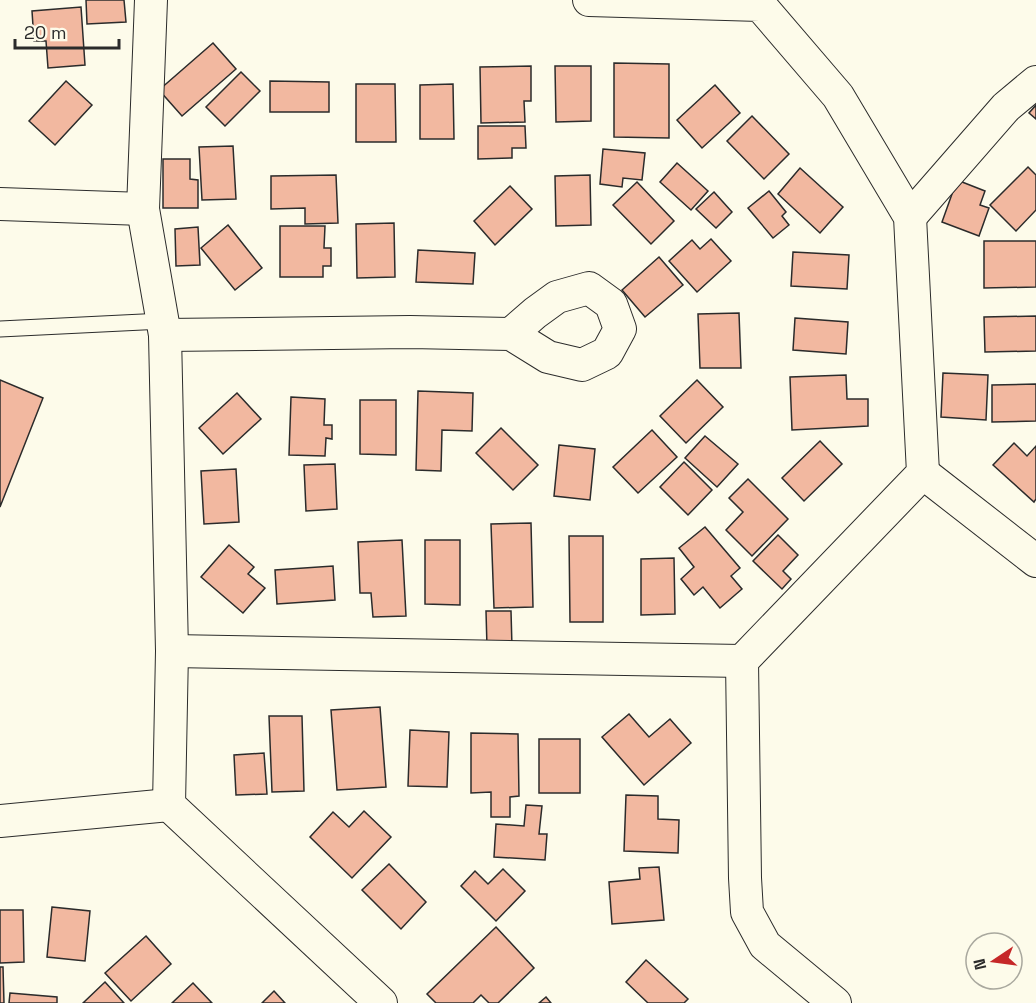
<svg xmlns="http://www.w3.org/2000/svg" width="1036" height="1003" font-family="'Space Grotesk',sans-serif">
	<rect width="100%" height="100%" fill="#fdfbea"/>
	<g fill="#f2b8a0" stroke="#2b2b2b" stroke-width="1.5">
		<path d="M86 0H124L126 22 87 24Z"/>
		<path d="M81 7 85 65 48 68 46 41H34L32 11Z"/>
		<path d="M213 43 236 69 182 116 159 90Z"/>
		<path d="M614 63 669 64V138L614 137Z"/>
		<path d="M531 66V101H524L525 122 481 123 480 67Z"/>
		<path d="M555 66H591V121L556 122Z"/>
		<path d="M241 72 260 91 225 126 206 107Z"/>
		<path d="M66 81 92 105 55 145 29 121Z"/>
		<path d="M270 81 329 82V112H270Z"/>
		<path d="M356 84H395L396 142H356Z"/>
		<path d="M453 84 454 139H420V85Z"/>
		<path d="M715 85 740 113 702 148 677 120Z"/>
		<path d="M1036 105V119L1029 113Z"/>
		<path d="M752 116 789 154 764 179 727 141Z"/>
		<path d="M478 126H525L526 148H512V158L478 159Z"/>
		<path d="M233 146 236 199 202 200 199 147Z"/>
		<path d="M603 149 645 153 642 180 623 178 622 187 600 184Z"/>
		<path d="M163 159H190V179L198 180V208H163Z"/>
		<path d="M677 163 708 191 691 210 660 182Z"/>
		<path d="M1028 167 1036 175V210L1016 231 990 205Z"/>
		<path d="M800 168 843 207 820 233 778 194Z"/>
		<path d="M336 175 338 223 305 224V208L271 209V176Z"/>
		<path d="M590 175 591 225 556 226 555 176Z"/>
		<path d="M957 180 985 191 980 205 989 208 979 236 942 222Z"/>
		<path d="M637 182 674 221 651 244 613 205Z"/>
		<path d="M510 186 532 209 495 245 474 221Z"/>
		<path d="M769 191 786 212 782 216 789 225 773 238 748 208Z"/>
		<path d="M714 192 732 212 716 228 696 209Z"/>
		<path d="M394 223 395 277 357 278 356 224Z"/>
		<path d="M228 225 262 268 235 290 201 248Z"/>
		<path d="M280 226H325L324 248H331V266H323V277H280Z"/>
		<path d="M198 227 200 265 176 266 175 229Z"/>
		<path d="M711 239 731 261 697 292 669 261 692 240 700 249Z"/>
		<path d="M984 241H1036V287L984 288Z"/>
		<path d="M418 250 475 253 473 284 416 282Z"/>
		<path d="M793 252 849 255 847 289 791 286Z"/>
		<path d="M659 257 683 285 645 317 622 290Z"/>
		<path d="M739 313 741 368H700L698 314Z"/>
		<path d="M1036 316V351L985 352 984 317Z"/>
		<path d="M795 318 848 322 846 354 793 350Z"/>
		<path d="M943 373 988 375 986 420 941 417Z"/>
		<path d="M846 375 847 399H868V426L792 430 790 377Z"/>
		<path d="M0 380 43 398 0 507Z"/>
		<path d="M697 380 723 407 686 443 660 416Z"/>
		<path d="M1036 384V421L992 422V385Z"/>
		<path d="M418 391 473 393 472 431 442 430 441 471 416 470Z"/>
		<path d="M237 393 261 419 223 454 199 428Z"/>
		<path d="M291 397 325 399 324 425H332V439L326 438 325 456 289 455Z"/>
		<path d="M360 400H396V455L360 454Z"/>
		<path d="M501 428 538 465 513 490 476 453Z"/>
		<path d="M652 430 677 457 638 493 613 467Z"/>
		<path d="M705 436 738 464 717 487 685 458Z"/>
		<path d="M820 441 842 464 804 501 782 478Z"/>
		<path d="M1014 443 1027 456 1036 446V499L1034 502 993 465Z"/>
		<path d="M559 445 595 449 590 500 554 496Z"/>
		<path d="M684 462 712 490 688 515 660 487Z"/>
		<path d="M335 464 337 509 306 511 304 465Z"/>
		<path d="M236 469 239 522 204 524 201 471Z"/>
		<path d="M748 479 788 519 752 556 726 530 743 512 729 498Z"/>
		<path d="M531 523 533 607 494 608 491 524Z"/>
		<path d="M705 527 740 568 731 576 742 589 720 608 703 587 694 595 681 579 694 567 679 548Z"/>
		<path d="M778 535 798 555 783 571 791 579 782 589 753 561Z"/>
		<path d="M569 536H603V622H570Z"/>
		<path d="M402 540 406 616 373 617 371 593H360L358 542Z"/>
		<path d="M425 540H460V605L425 604Z"/>
		<path d="M229 545 254 567 248 574 265 588 243 613 201 577Z"/>
		<path d="M674 558 675 614 641 615V559Z"/>
		<path d="M333 566 335 600 277 604 275 570Z"/>
		<path d="M486 611H511L512 647H487Z"/>
		<path d="M380 707 386 787 337 790 331 710Z"/>
		<path d="M629 714 649 737 670 719 691 743 644 785 602 737Z"/>
		<path d="M269 716H302L304 791 272 792Z"/>
		<path d="M410 730 449 732 447 787 408 786Z"/>
		<path d="M471 733 518 734 519 796 510 797V817H491V792L471 793Z"/>
		<rect x="539" y="739" width="41" height="54"/>
		<path d="M264 753 267 794 236 795 234 755Z"/>
		<path d="M626 795 658 796V819L679 820 678 853 624 851Z"/>
		<path d="M526 805 542 806 539 834H547L545 860 494 857 496 824 524 826Z"/>
		<path d="M364 811 391 837 352 878 310 837 333 812 349 827Z"/>
		<path d="M389 864 426 902 401 929 362 890Z"/>
		<path d="M659 867 664 920 612 924 609 882 640 879 639 868Z"/>
		<path d="M503 869 525 891 496 921 461 886 475 871 488 884Z"/>
		<path d="M52 907 90 911 85 961 47 957Z"/>
		<path d="M0 910H23L24 962 0 963Z"/>
		<path d="M496 927 534 968 498 1003H489L481 995 473 1003H436L427 994Z"/>
		<path d="M146 936 171 964 131 1001 105 973Z"/>
		<path d="M646 960 688 999 684 1003H648L626 982Z"/>
		<path d="M0 967H3L4 1003H0Z"/>
		<path d="M105 982 124 1003H83Z"/>
		<path d="M193 983 212 1003H172Z"/>
		<path d="M274 991 285 1003H262Z"/>
		<path d="M10 993 57 997V1003H9Z"/>
		<path d="M546 997 551 1003H539Z"/>
	</g>
	<g fill="none" stroke-linecap="round" stroke-linejoin="round">
		<g stroke="#2b2b2b" stroke-width="17">
			<path id="lane" d="M0 329 163 321"/>
		</g>
		<g stroke="#2b2b2b" stroke-width="34">
			<g id="street">
				<path d="M151 0 143 209 165 335 172 651 169 805 381 1003"/>
				<path d="M589 0 760 5 838 96 910 217 923 473 742 661 745 878 747 912 765 945 835 1003"/>
				<path d="M0 204 143 209"/>
				<path d="M910 217 1006 107 1036 82"/>
				<path d="M165 335 410 332 511 334 548 357 582 365 607 353 620 329 611 304 589 288 557 297 535 313 511 334"/>
				<path d="M923 473 1036 561"/>
				<path d="M172 651 742 661"/>
				<path d="M0 821 169 805"/>
			</g>
		</g>
		<use href="#lane" stroke="#fdfbea" stroke-width="15"/>
		<use href="#street" stroke="#fdfbea" stroke-width="32"/>
	</g>
	<g transform="translate(994 961) rotate(257)"><circle r="28" fill="#fdfbea" stroke="#a9a89e" stroke-width="1.5"/>
	<path d="M0-4.5L10 22L0 15L-10 22Z" fill="#c62828"/>
	<text y="-9" font-size="16" font-weight="bold" text-anchor="middle" fill="#2b2b2b">N</text>
	</g>
	<path d="M15 39v9h104v-9" fill="none" stroke="#2b2b2b" stroke-width="3"/>
	<text x="24" y="39" font-size="18" fill="#2b2b2b" stroke="#fdfbea" stroke-width="4.5" paint-order="stroke">20 m</text>
</svg>
